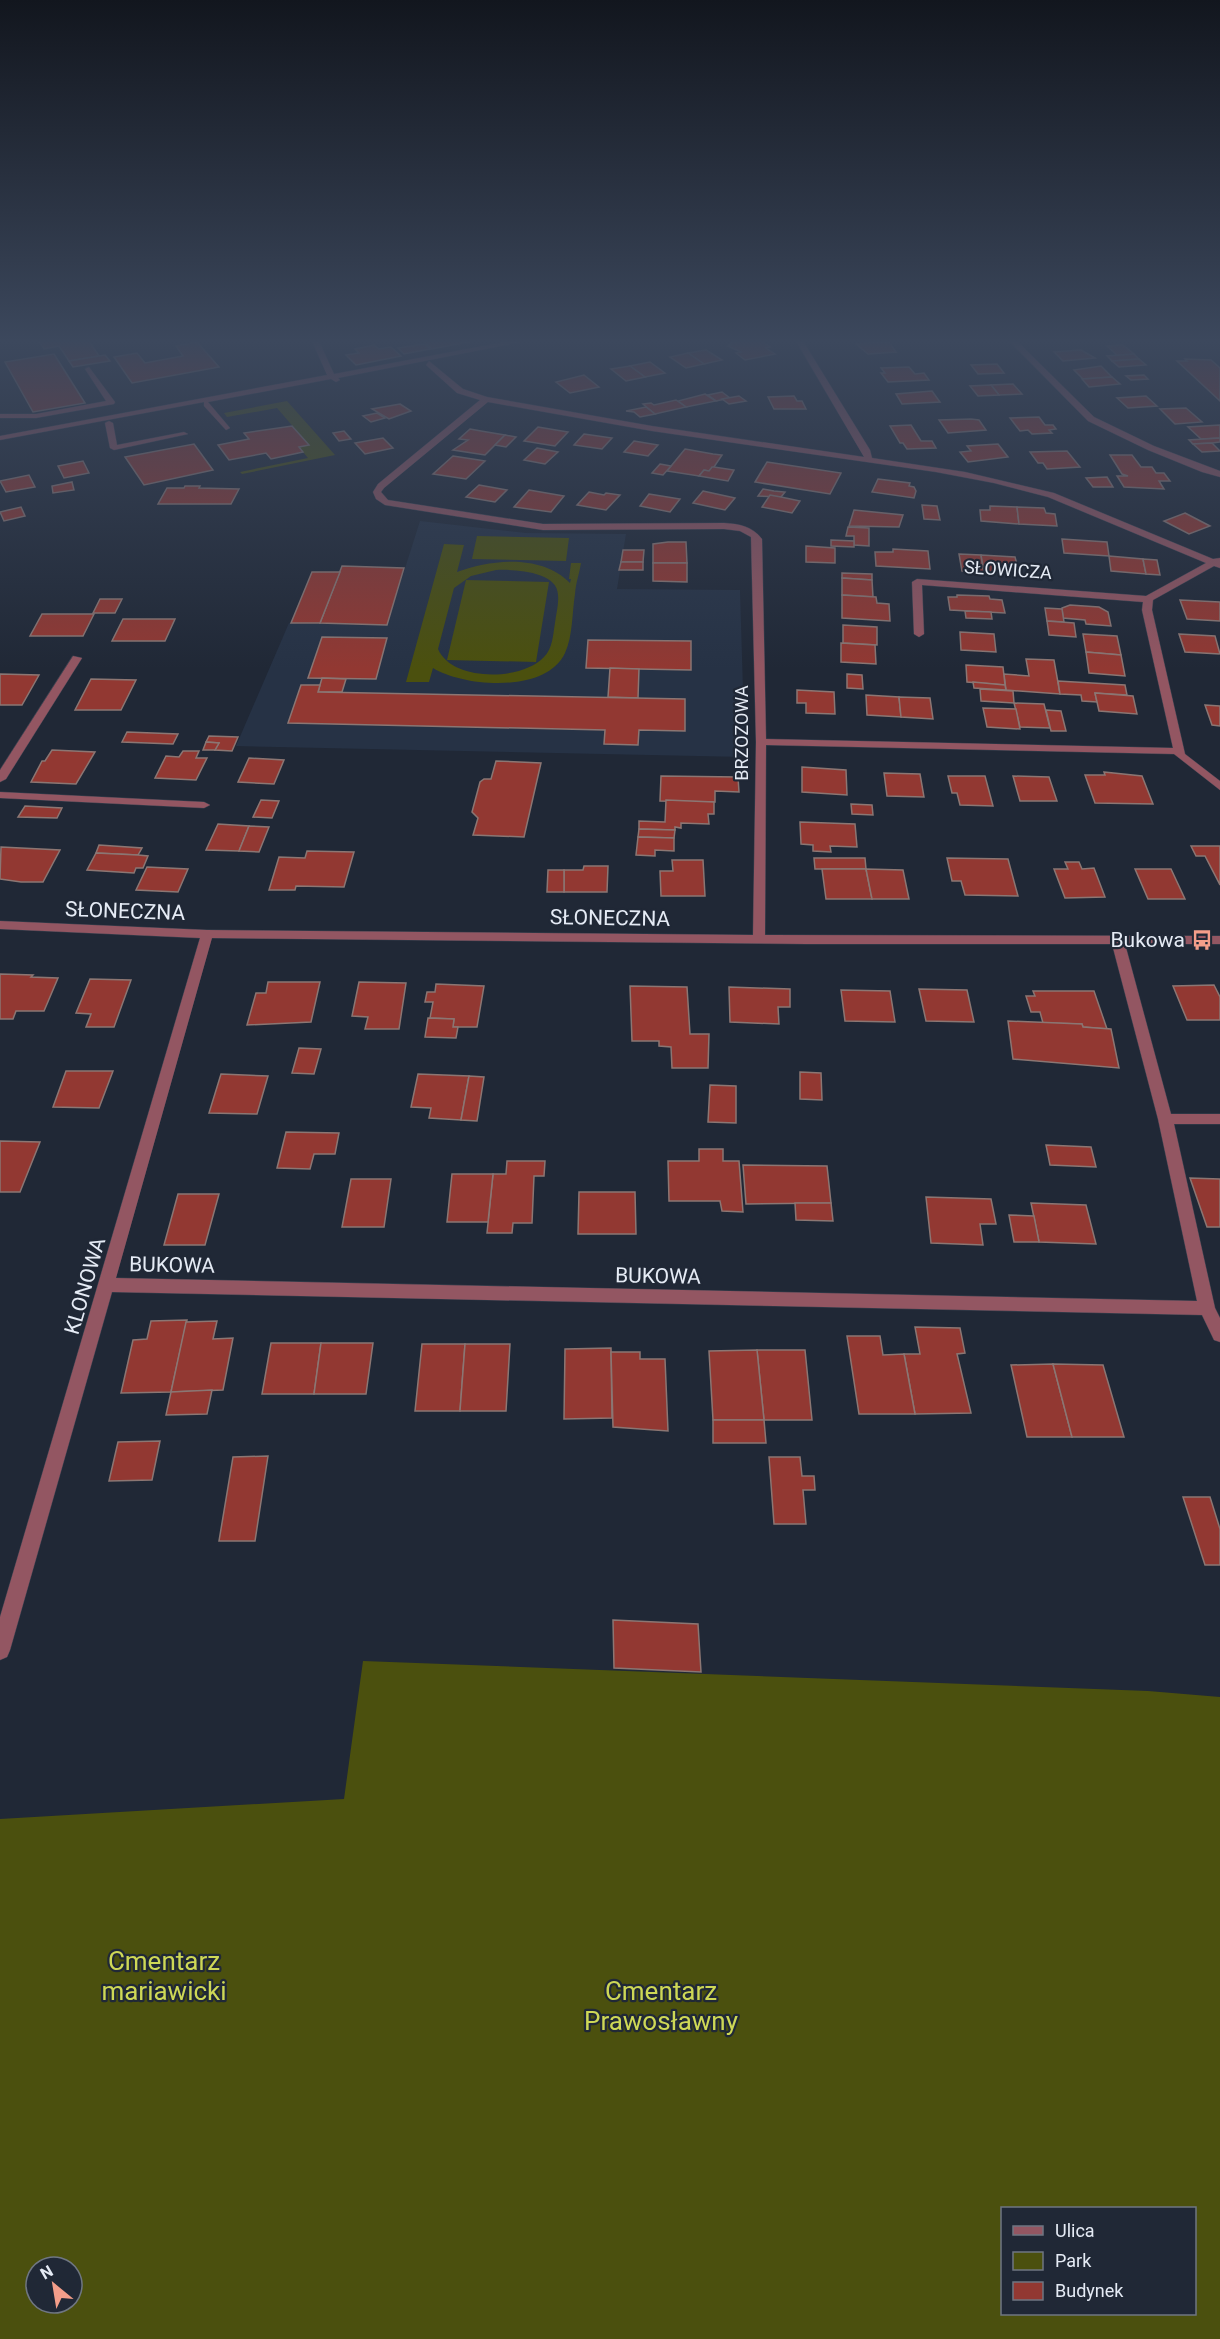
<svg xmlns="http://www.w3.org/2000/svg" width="1220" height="2339" font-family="Roboto,sans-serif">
	<rect width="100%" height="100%" fill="#202836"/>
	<path fill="#263245" d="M420 521 526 533 626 534 617 589 740 590 745 757 236 746 289 623 387 625Z"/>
	<g fill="#4b500e" fill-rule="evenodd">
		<path d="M287 401 335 455 242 474 240 472 308 458 299 447 309 445 277 408 227 417 224 413Z"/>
		<path d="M477 536 569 538 566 561 472 559Z"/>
		<path d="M444 544 464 545 457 572C492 559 542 554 570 583L571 579H569L571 563H581C579 575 576 582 575 594 572 612 573 636 565 653 546 694 464 687 433 668L429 682H406ZM496 570C513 569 558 571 558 595 559 604 556 614 555 623 553 634 553 648 544 657 522 681 452 682 438 649L454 588 471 576Z"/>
		<path d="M466 580 549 582 536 662 447 660Z"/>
		<path d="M363 1661 1148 1691 1220 1697V2339H0V1819L344 1799ZM1002 2208H1194V2314H1002ZM36 2267H72V2303H36Z"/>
	</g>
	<g fill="#923832" stroke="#8b7673" stroke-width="1.5">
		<path d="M39 341H89L99 356 69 361 59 346 44 349Z"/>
		<path d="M423 341H473L432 349Z"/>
		<path d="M762 341 770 347 766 348 775 354 745 360 736 353 741 352 728 346 731 345 729 344 738 341Z"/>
		<path d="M197 342 219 367 132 383 114 357 137 353 145 363 183 356 176 346Z"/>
		<path d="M889 342 896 352 868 354 856 344Z"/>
		<path d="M424 344 430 349 404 354 398 348Z"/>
		<path d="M374 345 379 349 391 347 401 356 356 365 346 355 359 353 355 349Z"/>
		<path d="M1123 345 1134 354 1118 356 1107 346Z"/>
		<path d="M706 350 722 360 704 364 688 353Z"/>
		<path d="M1081 350 1095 358 1063 361 1054 352Z"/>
		<path d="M688 353 704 364 686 368 670 357Z"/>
		<path d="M54 354 85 403 33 412 5 362Z"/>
		<path d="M1134 354 1139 359 1112 361 1107 356Z"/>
		<path d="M105 355 110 361 73 367 69 361Z"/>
		<path d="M1139 359 1146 365 1119 367 1112 361Z"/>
		<path d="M1185 359 1211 360 1220 368V401L1177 361H1187Z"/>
		<path d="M650 362 665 373 645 377 630 366Z"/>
		<path d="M997 364 1004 373 978 374 971 365Z"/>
		<path d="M630 366 645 377 626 381 611 369Z"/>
		<path d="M1101 366 1112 377 1083 379 1074 370Z"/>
		<path d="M909 367 915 374 924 373 929 380 888 382 881 373H885L881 368Z"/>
		<path d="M584 375 599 387 570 393 556 382Z"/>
		<path d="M1144 375 1148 379 1131 380 1126 376Z"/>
		<path d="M1112 377 1120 384 1089 387 1082 379Z"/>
		<path d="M1013 384 1022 394 999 395 991 385Z"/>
		<path d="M991 385 999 395 978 396 970 386Z"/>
		<path d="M932 391 940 402 902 404 896 394Z"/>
		<path d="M722 392 730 398 716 401 708 395Z"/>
		<path d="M705 394 716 401 686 407 678 401Z"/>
		<path d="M739 396 746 401 729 404 722 399Z"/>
		<path d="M794 396 797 401H802L806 409H774L768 397Z"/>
		<path d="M1146 396 1157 406 1128 408 1117 398Z"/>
		<path d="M676 400 686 407 655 414 643 404 651 403 654 405Z"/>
		<path d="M400 404 411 411 389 419 372 409Z"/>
		<path d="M646 407 655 414 640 417 634 412 626 411Z"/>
		<path d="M1186 408 1202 422 1175 424 1160 409Z"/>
		<path d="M377 413 385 418 371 422 363 416Z"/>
		<path d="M1039 417 1045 425H1053L1056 429 1049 430 1052 433 1032 434 1028 430 1020 431 1010 418Z"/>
		<path d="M971 419 979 420 986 430 948 433 939 420Z"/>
		<path d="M911 425 921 441H932L936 448 907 449 903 443H900L890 426Z"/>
		<path d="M1220 425V438L1201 439 1188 427Z"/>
		<path d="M292 426 309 445 299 447 303 452 271 459 266 453 229 460 218 445 249 439 244 433Z"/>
		<path d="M538 427 568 432 555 446 524 441Z"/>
		<path d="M470 429 481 431 505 435 485 455 453 450 468 440 459 439Z"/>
		<path d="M344 431 351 439 339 441 333 433Z"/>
		<path d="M584 434 612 438 602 449 574 445Z"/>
		<path d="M505 435 516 437 506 447 495 445Z"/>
		<path d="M383 438 393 448 365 454 355 443Z"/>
		<path d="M1220 438V442L1212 443 1193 444 1189 440Z"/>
		<path d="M634 441 658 445 648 456 624 452Z"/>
		<path d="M1212 443 1220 451 1202 452 1193 444Z"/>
		<path d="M194 444 213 470 144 485 125 457Z"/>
		<path d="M998 444 1008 457 968 462 960 452 971 451 967 446Z"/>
		<path d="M537 448 558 452 545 464 524 460Z"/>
		<path d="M685 449 713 454 722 455 714 467 709 471 704 470 699 476 667 471Z"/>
		<path d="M1067 451 1080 467 1047 469 1043 463H1038L1030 452Z"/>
		<path d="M1110 455H1132L1141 467H1152L1156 473H1164L1170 481H1159L1164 489 1124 487 1117 476H1128L1122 474Z"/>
		<path d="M453 456 479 460 485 461 466 479 433 474Z"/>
		<path d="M83 461 89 473 64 478 58 466Z"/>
		<path d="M767 462 841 473 830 494 755 482Z"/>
		<path d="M660 464 671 466 663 475 652 473Z"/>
		<path d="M712 467H714L734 470 728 481 699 476 704 470 709 471Z"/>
		<path d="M29 475 35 487 6 492 0 481Z"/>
		<path d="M1107 477 1113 487H1093L1086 478Z"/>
		<path d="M878 479 910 483 909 486 914 487 916 491 914 498 872 492Z"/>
		<path d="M72 482 74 490 53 493 52 486Z"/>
		<path d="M479 485 507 490 495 502 466 497Z"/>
		<path d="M185 486H200L199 488 239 489 231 504H158L167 488H184Z"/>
		<path d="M763 489 774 491 785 492 781 497 758 496Z"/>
		<path d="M529 490 564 496 551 512 514 507Z"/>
		<path d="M703 491 735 498 725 510 693 503Z"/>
		<path d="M589 492 604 495 606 493 620 495 606 510 577 505Z"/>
		<path d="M649 494 680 499 670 512 640 506Z"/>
		<path d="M770 495 781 497 800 501 792 513 762 507Z"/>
		<path d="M922 505 937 506 940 520 924 519Z"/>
		<path d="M990 506 1017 507 1019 524 981 521 980 510H990Z"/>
		<path d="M21 507 25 516 4 521 0 512Z"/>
		<path d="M1017 507 1044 508 1046 513 1055 514 1057 526 1019 524Z"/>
		<path d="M854 510 903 515 899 527 849 526Z"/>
		<path d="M1185 513 1210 526 1189 534 1164 521Z"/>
		<path d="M848 527 869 528V546L854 545V536H846Z"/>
		<path d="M1062 539 1107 542 1109 556 1064 553Z"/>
		<path d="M831 540 854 541V547L831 546Z"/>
		<path d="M668 542H686L687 563H653V544Z"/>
		<path d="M806 546 835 548V563L806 562Z"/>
		<path d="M893 549 928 551 930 569 876 566 875 552H893Z"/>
		<path d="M623 550H644L643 562H621Z"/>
		<path d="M959 554 981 555 984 572 962 571Z"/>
		<path d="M981 555 1015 557 1018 568 1007 567 1008 573 984 572Z"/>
		<path d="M1109 556 1143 559 1146 574 1111 571Z"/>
		<path d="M1143 559 1157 560 1160 575 1146 574Z"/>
		<path d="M621 562H643V570H619Z"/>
		<path d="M653 563H687V582L653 581Z"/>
		<path d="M342 566 404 568 387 625 320 623Z"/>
		<path d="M312 572H340L320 623H291Z"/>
		<path d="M842 573 872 574V580L842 578Z"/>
		<path d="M842 578 872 580 873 597 842 595Z"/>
		<path d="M842 595 876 597 877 603 889 604 890 621 842 618Z"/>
		<path d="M957 595 989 596 990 599 1002 600 1005 613 950 610 948 597H957Z"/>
		<path d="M100 599H122L115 613H93Z"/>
		<path d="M1180 600 1220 602V621L1187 619Z"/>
		<path d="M1070 605 1099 607 1108 612 1111 626 1086 624 1085 620 1063 618 1062 608Z"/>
		<path d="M1045 608 1062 609 1064 622 1047 621Z"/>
		<path d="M965 611 991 612 992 619 966 618Z"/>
		<path d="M42 614H94L83 636H30Z"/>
		<path d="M123 619H175L165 641H112Z"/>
		<path d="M1047 621 1074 623 1076 637 1049 635Z"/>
		<path d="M843 625 877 627V645L843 643Z"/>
		<path d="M960 632 994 634 996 652 961 650Z"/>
		<path d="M1083 634 1117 636 1121 655 1086 652Z"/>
		<path d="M1179 634 1215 636 1220 654 1185 652Z"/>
		<path d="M322 637 387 638 376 679 308 678Z"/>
		<path d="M588 640 691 641V670L586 668Z"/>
		<path d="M841 643 875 645 876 664 841 662Z"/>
		<path d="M1086 652 1121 655 1125 676 1089 673Z"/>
		<path d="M1026 659 1054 660 1060 694 1006 690 1004 674 1029 676Z"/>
		<path d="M966 665 1003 667 1005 685 967 682Z"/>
		<path d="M610 668 639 669 638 698 608 697Z"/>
		<path d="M0 674 39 675 22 705H0Z"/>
		<path d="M847 674 862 675 863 689 847 688Z"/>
		<path d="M322 678 346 679 342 692H318Z"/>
		<path d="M91 679 136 680 121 710H75Z"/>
		<path d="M1058 681 1125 685 1127 695 1095 693 1097 702 1082 701 1081 695 1060 694Z"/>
		<path d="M973 682 1005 685 1006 690 974 688Z"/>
		<path d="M301 685H320L318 692 685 699V731L639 730 638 745 604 744 605 730 288 723Z"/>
		<path d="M980 689 1013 691 1014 703 981 701Z"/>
		<path d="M797 690 834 692 835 714 806 713V703H797Z"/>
		<path d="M1095 693 1133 696 1137 714 1099 711Z"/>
		<path d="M866 695 899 697 901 717 867 715Z"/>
		<path d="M899 697 930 698 933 719 901 717Z"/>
		<path d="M1014 703 1044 704 1050 728 1020 727Z"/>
		<path d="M1205 705 1220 706V726L1212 725Z"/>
		<path d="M983 708 1016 709 1020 729 987 727Z"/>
		<path d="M1046 710 1061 711 1066 731H1051Z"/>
		<path d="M127 732 178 734 173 744 122 742Z"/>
		<path d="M209 736 238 737 232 751 215 750 219 743 206 742Z"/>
		<path d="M206 742 219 743 215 750H203Z"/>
		<path d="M52 750 95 752 76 784 31 782 42 761H45Z"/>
		<path d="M183 751H199L196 758H207L196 780 155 778 166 756 179 757Z"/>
		<path d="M249 758 284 760 274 784 238 782Z"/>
		<path d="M496 761 541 763 524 837 473 835 478 818 472 812 480 782 484 779H491Z"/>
		<path d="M802 767 846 770 847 795 802 792Z"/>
		<path d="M1104 772 1142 776 1153 804 1095 803 1085 775H1105Z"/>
		<path d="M884 773 920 774 924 797 887 796Z"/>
		<path d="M661 776 738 777 739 792 715 791V802L660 801Z"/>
		<path d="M948 776H985L993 806 960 805 957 793H952Z"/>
		<path d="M1013 776 1049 777 1057 801H1020Z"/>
		<path d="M261 800 279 801 272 818 253 817Z"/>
		<path d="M666 800 714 802V814H708L709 824 681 823V828L675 827V830L639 829V821L665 822Z"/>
		<path d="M851 804 872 805 873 815 852 814Z"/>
		<path d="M25 806 62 808 57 818 18 817Z"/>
		<path d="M800 822 855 824 857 847 830 846 831 852 813 851V845L801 844Z"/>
		<path d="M218 824 249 826 239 851 206 850Z"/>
		<path d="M249 826 269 827 259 852 239 851Z"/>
		<path d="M639 829 675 830 674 838 638 837Z"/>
		<path d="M638 837 674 838V851L655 850V856L636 855Z"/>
		<path d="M99 845 142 848 138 855 96 853Z"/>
		<path d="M1191 846H1220V885L1205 856H1196Z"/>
		<path d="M1 847 60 850 43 882H21L0 879Z"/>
		<path d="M307 851 354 852 344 887 296 886 295 890H269L279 857 305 858Z"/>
		<path d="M96 853 138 855 148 856 143 868H136L134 873 87 870Z"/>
		<path d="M814 858H865L866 869H815Z"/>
		<path d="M947 858 1008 859 1018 896 965 895 961 881H952Z"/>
		<path d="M672 860H703L705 896H661L660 871H673Z"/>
		<path d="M1065 862H1079L1082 869 1094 868 1105 897 1065 898 1054 869H1068Z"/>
		<path d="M584 866H608L607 892H564V870H583Z"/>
		<path d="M147 867 188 869 178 892 136 890Z"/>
		<path d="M822 869H866L872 899H826Z"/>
		<path d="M866 869 903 870 909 899H872Z"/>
		<path d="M1135 869H1171L1185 899H1148Z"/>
		<path d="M548 870H564V892H547Z"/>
		<path d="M0 974 33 975 31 977 58 978 44 1011H16L13 1019H0Z"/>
		<path d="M90 979 131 980 114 1027H86L91 1014 76 1013Z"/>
		<path d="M268 982H320L311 1022 247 1025 256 993H266Z"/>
		<path d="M359 982 406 983 399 1029H365L368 1017 352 1016Z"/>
		<path d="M436 984 484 986 477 1027H453L454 1019 430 1018 433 1002H425L427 992H435Z"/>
		<path d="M1214 985 1220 997V1020H1187L1173 986Z"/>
		<path d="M630 986 687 987 690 1034H709L708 1068H672L671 1047 659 1046V1041H632Z"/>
		<path d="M729 987 790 989V1007H778L779 1024 730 1022Z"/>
		<path d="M919 989 967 990 974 1022 926 1021Z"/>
		<path d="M841 990 890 991 895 1022 845 1021Z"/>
		<path d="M1033 991H1094L1107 1029 1083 1027 1082 1024 1043 1023 1040 1012H1031L1026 996H1035Z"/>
		<path d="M428 1018 454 1019 453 1027H458L456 1038 425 1037Z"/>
		<path d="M1008 1021 1082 1024 1083 1027 1111 1029 1119 1068 1013 1059Z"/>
		<path d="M299 1048 321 1049 314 1074 292 1073Z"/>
		<path d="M66 1071H113L99 1108 53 1107Z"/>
		<path d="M800 1072 821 1073 822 1100 800 1099Z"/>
		<path d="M221 1074 268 1076 257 1114 209 1113Z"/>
		<path d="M418 1074 469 1076 461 1120 429 1118 431 1108 411 1107Z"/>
		<path d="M469 1076 484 1077 477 1121 461 1120Z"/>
		<path d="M710 1085 736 1086V1123L708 1122Z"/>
		<path d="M286 1132 339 1133 335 1154H314L310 1169 277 1168Z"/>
		<path d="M0 1141 40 1142 20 1192H0Z"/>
		<path d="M1046 1145 1091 1147 1096 1167 1050 1165Z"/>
		<path d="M699 1149H723V1161H739L743 1212 722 1211 720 1201H669L668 1161H699Z"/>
		<path d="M507 1161H545L544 1176H534L532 1223H513L512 1233H487L493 1174H506Z"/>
		<path d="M743 1165 827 1166 831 1203 746 1204Z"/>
		<path d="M452 1174H493L488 1222H447Z"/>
		<path d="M1190 1178 1220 1179V1227H1207Z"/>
		<path d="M351 1179H391L384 1227H342Z"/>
		<path d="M579 1192H635L636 1234H578Z"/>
		<path d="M178 1194H219L205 1245H164Z"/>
		<path d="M926 1197 991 1199 996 1224H980L983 1245 931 1243Z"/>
		<path d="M795 1203H831L833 1221 796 1220Z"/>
		<path d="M1031 1203 1086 1205 1096 1244 1039 1242Z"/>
		<path d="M1009 1215 1034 1216 1039 1242H1014Z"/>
		<path d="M187 1320 171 1392 121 1393 133 1340 147 1339 151 1321Z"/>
		<path d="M217 1321 213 1339 233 1338 223 1390 171 1392 186 1322Z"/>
		<path d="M915 1327 960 1328 965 1353 957 1354 971 1413 915 1414 904 1354H920Z"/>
		<path d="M847 1336H880L883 1355 904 1354 915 1414H859Z"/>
		<path d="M271 1343H321L314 1394H262Z"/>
		<path d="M321 1343H373L366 1394H314Z"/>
		<path d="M422 1344H465L460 1411H415Z"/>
		<path d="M465 1344H510L506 1411H460Z"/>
		<path d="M611 1348 612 1418 564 1419 565 1349Z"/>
		<path d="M757 1350H805L812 1420H764Z"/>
		<path d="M757 1350 764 1420H713L709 1351Z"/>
		<path d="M611 1352H640V1359H665L668 1431 613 1427Z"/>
		<path d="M1053 1364 1072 1437H1027L1011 1365Z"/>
		<path d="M1053 1364 1103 1365 1124 1437H1072Z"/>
		<path d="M212 1390 207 1414 166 1415 171 1392Z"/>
		<path d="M713 1420H764L766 1443H713Z"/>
		<path d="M160 1441 152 1480 109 1481 118 1442Z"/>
		<path d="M268 1456 255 1541H219L233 1457Z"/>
		<path d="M769 1457H800L802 1476H814L815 1490H803L806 1524H774Z"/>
		<path d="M1183 1497H1210L1220 1529V1565H1205Z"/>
		<path d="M613 1620 698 1624 701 1672 614 1668Z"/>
	</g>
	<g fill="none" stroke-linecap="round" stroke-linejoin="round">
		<g stroke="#3c4351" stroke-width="1">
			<g id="minor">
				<path d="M312 341H319L334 374 509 341H526L338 378 340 380 336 382 331 379 208 402 230 428 226 430 204 406V402L0 440V436L327 375Z"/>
				<path d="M796 341H803L870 450 872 458 965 472 1054 493 1213 559 1220 558V568L1214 566 1153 600 1152 610 1185 754 1220 781V790L1174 754 766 745 765 935 1220 936V944H1125L1171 1114H1220V1124H1174L1215 1308 1220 1318V1342L1214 1340 1202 1315 112 1292 10 1650 7 1657 0 1660V1617L200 938 0 929V921L207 930 753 935 756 742 751 537 740 531 724 529 543 530 385 505 376 499 373 492 378 484 480 400 457 393 426 365 429 361 463 389 487 397 652 426 864 457ZM488 402 652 431 936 472 994 483 1048 497 1206 563 1146 596 917 579 912 582 914 634 919 637 924 634 922 585 1143 602 1142 610 1173 748 766 739 762 539C752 526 739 524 724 523L543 524 388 500 381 492 384 488ZM212 938 806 944H1112L1158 1119 1197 1301 116 1278Z"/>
				<path d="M1009 341H1017L1094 417 1154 446 1220 471V477L1202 472 1148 450 1088 421Z"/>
				<path d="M89 367 115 402 114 404 36 418H0V414H36L106 401 85 369Z"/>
				<path d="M109 421 113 423 117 445 184 432 188 434 114 450 110 448 105 423Z"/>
				<path d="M73 656 82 658 6 779 0 782V770Z"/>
				<path d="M0 792 204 802 210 805 204 808 0 798Z"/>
			</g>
		</g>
		<use href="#minor" fill="#935662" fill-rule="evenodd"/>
	</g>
	<linearGradient id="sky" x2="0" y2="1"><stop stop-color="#12161e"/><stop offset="0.51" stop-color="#3c485d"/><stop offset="1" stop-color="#3c485d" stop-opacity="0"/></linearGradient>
	<rect width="1220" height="669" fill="url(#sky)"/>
	<defs>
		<g id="bus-bare" transform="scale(1.62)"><path d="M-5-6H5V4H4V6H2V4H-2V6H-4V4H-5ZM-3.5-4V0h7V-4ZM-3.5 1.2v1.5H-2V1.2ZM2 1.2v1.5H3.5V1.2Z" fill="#f49e8a" stroke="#202836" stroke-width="2.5" paint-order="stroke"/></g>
	</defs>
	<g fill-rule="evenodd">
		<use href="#bus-bare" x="1202" y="940"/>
	</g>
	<g text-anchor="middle" stroke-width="4.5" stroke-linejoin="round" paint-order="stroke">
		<g font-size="18" fill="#e5ebf5" stroke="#202836">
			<text transform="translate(1008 570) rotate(4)" y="6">SŁOWICZA</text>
			<text transform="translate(742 733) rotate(-90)" y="6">BRZOZOWA</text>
		</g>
		<g font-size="21" fill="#e5ebf5" stroke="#202836">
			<text transform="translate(125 911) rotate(2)" y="7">SŁONECZNA</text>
			<text transform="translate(610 918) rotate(1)" y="7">SŁONECZNA</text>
			<text transform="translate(172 1265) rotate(1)" y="7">BUKOWA</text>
			<text transform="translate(658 1276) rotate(1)" y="7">BUKOWA</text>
			<text transform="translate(85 1286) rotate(-74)" y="7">KLONOWA</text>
		</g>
		<g font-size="21" fill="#e5ebf5" stroke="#202836" text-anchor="end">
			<text x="1185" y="947">Bukowa</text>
		</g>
		<g font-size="26" fill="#ced856" stroke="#202836">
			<text x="164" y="1970">Cmentarz<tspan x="164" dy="30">mariawicki</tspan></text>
			<text x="661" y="2000">Cmentarz<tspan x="661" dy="30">Prawosławny</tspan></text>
		</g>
	</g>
	<rect x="1001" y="2207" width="195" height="108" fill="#202836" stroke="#6f7682" stroke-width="1.5"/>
	<rect x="1013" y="2226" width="30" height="9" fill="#935662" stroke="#6f7682" stroke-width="1.5"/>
	<text x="1055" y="2237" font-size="18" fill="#e5ebf5">Ulica</text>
	<rect x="1013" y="2252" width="30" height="18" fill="#4b500e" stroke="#6f7682" stroke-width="1.5"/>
	<text x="1055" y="2267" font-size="18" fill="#e5ebf5">Park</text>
	<rect x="1013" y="2282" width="30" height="18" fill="#923832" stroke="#6f7682" stroke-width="1.5"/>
	<text x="1055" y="2297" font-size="18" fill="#e5ebf5">Budynek</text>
	<g transform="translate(54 2285) rotate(330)"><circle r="28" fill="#202836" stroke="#6f7682" stroke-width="1.5"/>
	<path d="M0-4.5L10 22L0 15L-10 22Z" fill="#f49e8a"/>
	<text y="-9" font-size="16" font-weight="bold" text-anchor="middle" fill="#e5ebf5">N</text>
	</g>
</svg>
